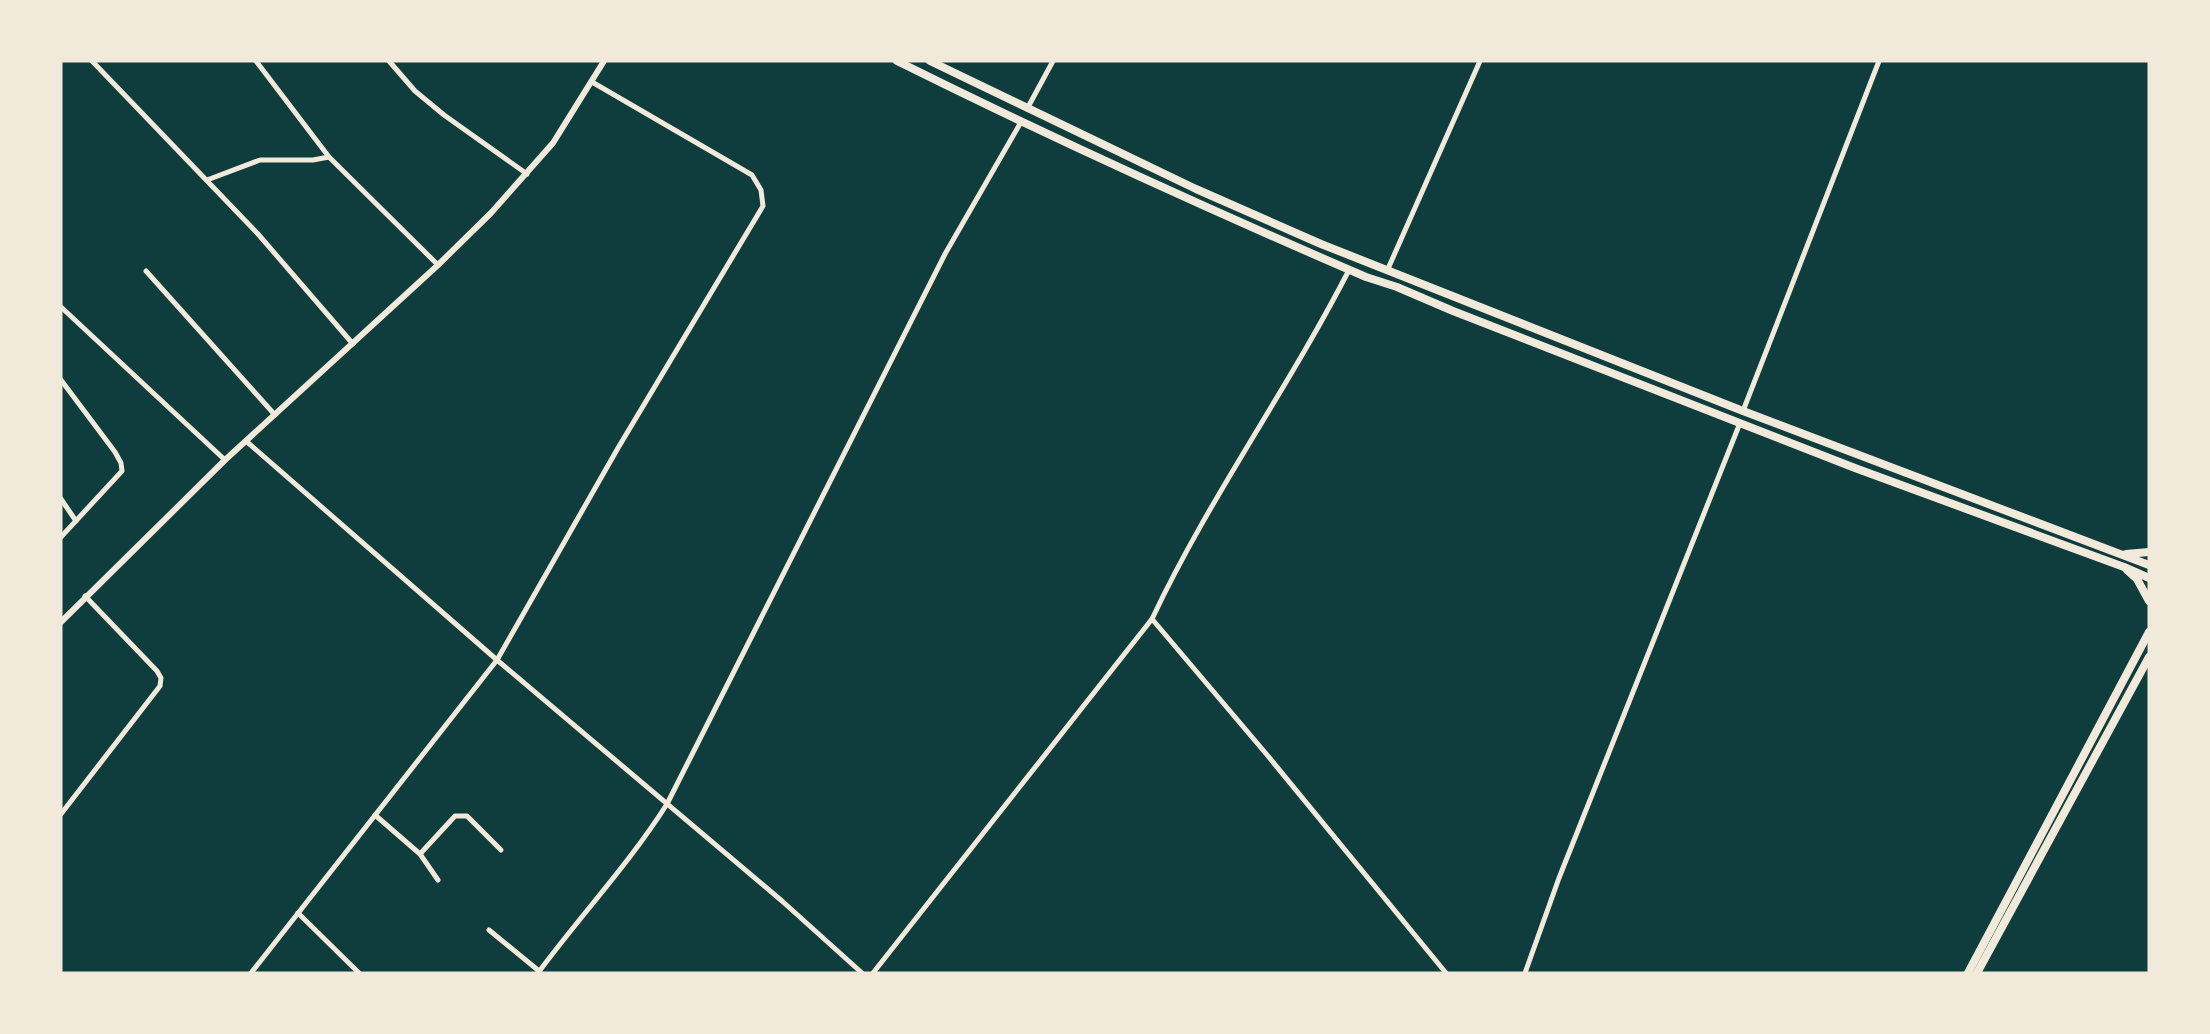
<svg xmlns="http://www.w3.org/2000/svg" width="2210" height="1034" font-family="'Public Sans',sans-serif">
	<rect width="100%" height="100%" fill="#0f3d3e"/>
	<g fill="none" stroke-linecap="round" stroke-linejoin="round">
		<g stroke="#f1e9da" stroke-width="5">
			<path d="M92 61 258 234 353 344"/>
			<path d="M256 61 329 157 438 265"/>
			<path d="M389 61 415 91 444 115 527 174"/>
			<path d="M1027 109 1053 61"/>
			<path d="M207 180 260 160H313L329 157"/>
			<path d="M146 271 275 415"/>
			<path d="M1387 271 1480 61"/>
			<path d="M61 307 225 460"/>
			<path d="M61 380 115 452 121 463 122 471 61 537"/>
			<path d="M1743 411 1879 61"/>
			<path d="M246 441 497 660 782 901 862 973"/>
			<path d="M61 499 76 521"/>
			<path d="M1152 619 1268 756 1446 973"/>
			<path d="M61 814 160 686 161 678 157 671 85 596"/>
			<path d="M375 815 420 854 438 880"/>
			<path d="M420 854 455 816H467L501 850"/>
			<path d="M298 913 359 973"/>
			<path d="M489 930 539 971"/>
			<path d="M251 973 497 660 618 448 763 206 761 190 752 175 592 82"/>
			<path d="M538 973C580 916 629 864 667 804L945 254 1021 122"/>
			<path d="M873 973 1152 619C1209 498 1288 389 1349 270"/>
			<path d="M1525 973 1559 878 1740 423"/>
		</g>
		<path stroke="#f1e9da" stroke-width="6" d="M61 622 225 460 438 265 491 213 553 143 604 61"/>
		<g stroke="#f1e9da" stroke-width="8">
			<path d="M897 61C1052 138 1208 209 1366 277L1397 287 1453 311 1855 468 2124 567 2149 578"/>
			<path d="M930 61 1196 189 1321 244 1743 411 2149 565"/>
			<path d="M2126 554 2149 552"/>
			<path d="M2127 570 2137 579 2149 601"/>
			<path d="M1968 973 2149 632"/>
			<path d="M1977 973 2149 657"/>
		</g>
	</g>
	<rect width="2210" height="1034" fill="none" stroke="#f1e9da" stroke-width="125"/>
</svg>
